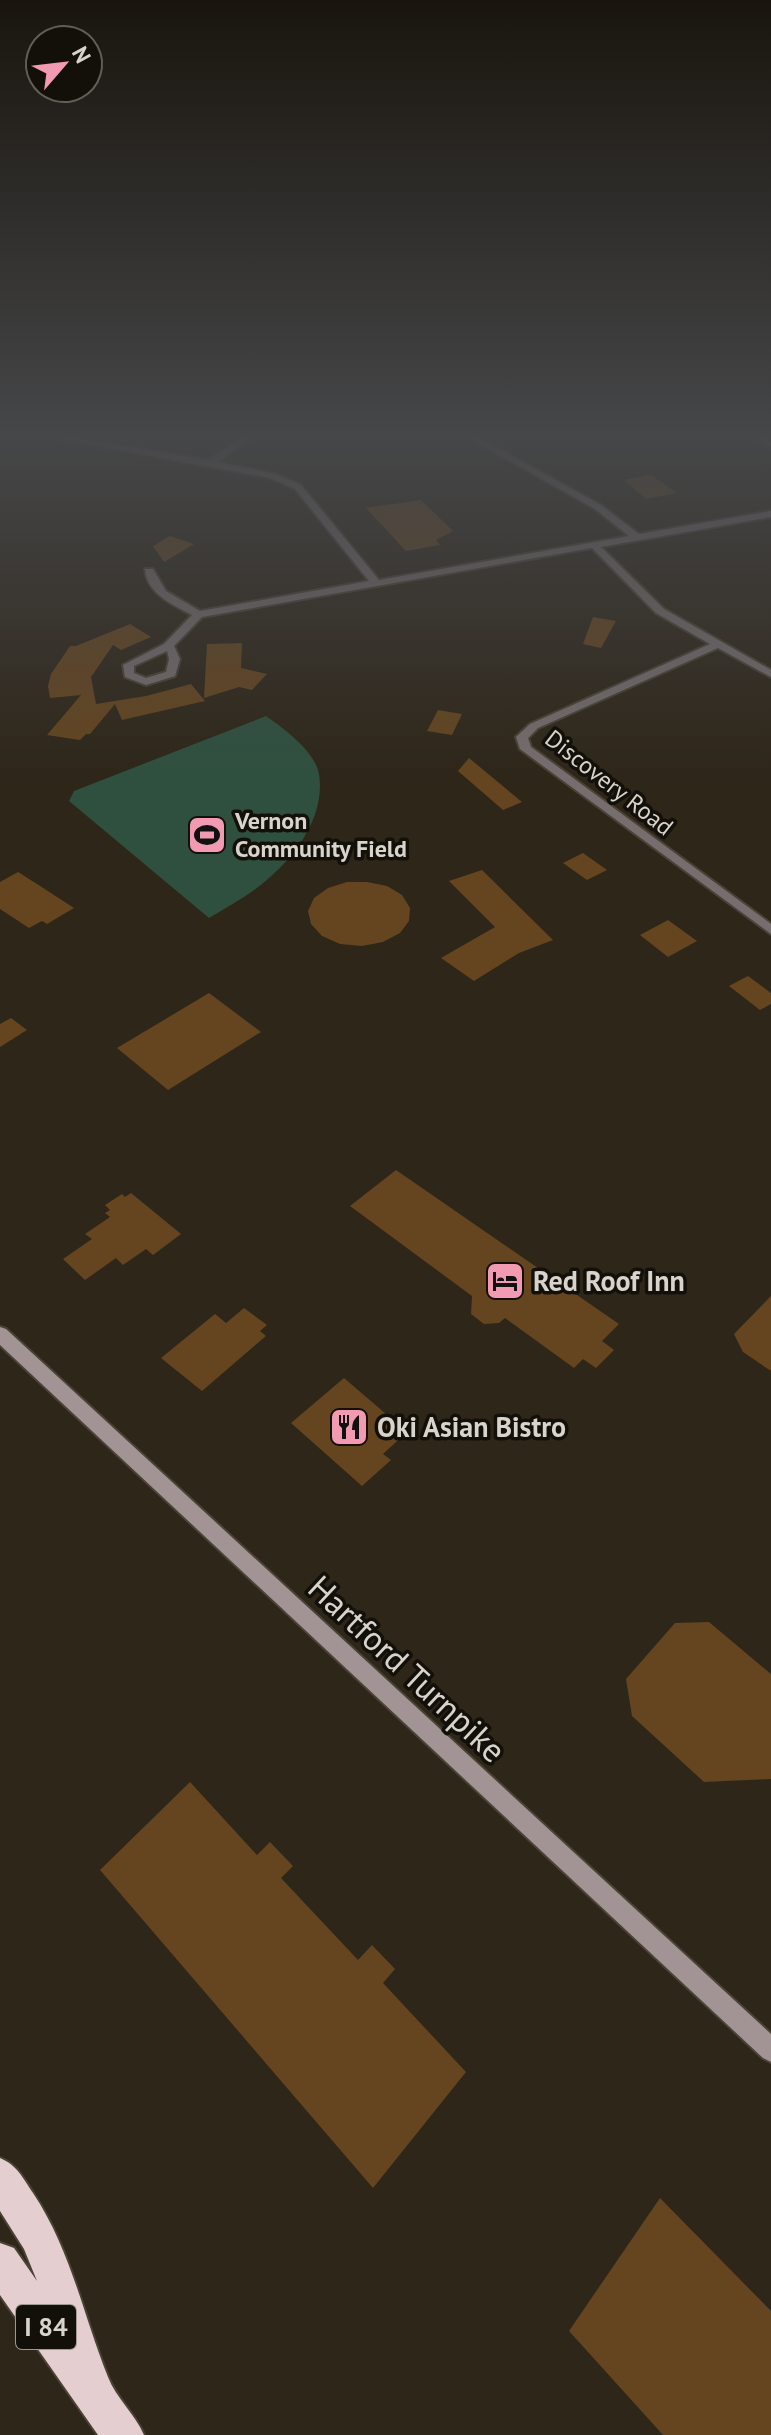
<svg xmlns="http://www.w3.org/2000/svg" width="771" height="2435" font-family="'PT Sans',sans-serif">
	<rect width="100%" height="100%" fill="#2e2619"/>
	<path fill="#2f503f" d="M266 716C283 728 315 751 319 774 326 817 294 859 262 884 246 897 227 907 209 918L69 801 74 791Z"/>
	<g fill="#64451f">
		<path d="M651 475 677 493 646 499 624 480Z"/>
		<path d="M421 500 453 531 436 540 440 545 406 551 366 508Z"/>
		<path d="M170 536 194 544 164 562 153 546Z"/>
		<path d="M593 617 616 621 601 648 583 644Z"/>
		<path d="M130 624 151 637 121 650 113 645 91 677 96 704 146 696 191 684 205 701 122 720 115 704 90 734H86L80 740 47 735 81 695 50 698 48 686 51 674 70 646H76Z"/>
		<path d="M242 643 241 668 267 674 252 690 239 687 204 698 207 644Z"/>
		<path d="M438 710 462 714 452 735 427 731Z"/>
		<path d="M469 758 522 802 503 810 458 771Z"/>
		<path d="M583 853 607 870 587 880 563 863Z"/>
		<path d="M482 870 553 940 519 953 474 981 441 958 495 927 449 881Z"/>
		<path d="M18 872 37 884 74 908 47 924 42 921 29 928 0 909V882Z"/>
		<path d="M347 882H367L387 886 402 895 410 908 409 921 400 933 383 942 362 946 340 944 322 936 311 924 308 911 314 898 328 888Z"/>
		<path d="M668 920 697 941 668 957 640 935Z"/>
		<path d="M748 976 771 993V1004L760 1010 729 986Z"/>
		<path d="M209 993 261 1032 168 1090 117 1048Z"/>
		<path d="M11 1018 27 1030 0 1047V1024Z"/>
		<path d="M396 1170 619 1324 602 1341 614 1350 596 1368 583 1359 574 1368 505 1318 499 1323 484 1324 471 1314 472 1296 350 1206Z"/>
		<path d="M131 1193 181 1234 153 1255 146 1249 123 1265 116 1258 85 1280 63 1259 92 1239 85 1234 110 1217 105 1213 110 1210 105 1205 122 1194 125 1197Z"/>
		<path d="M771 1296V1371L743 1352 734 1334Z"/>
		<path d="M244 1308 267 1325 260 1331 266 1336 202 1391 161 1358 215 1314 226 1323Z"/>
		<path d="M344 1378 407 1432 383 1454 391 1460 362 1486 291 1423Z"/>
		<path d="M709 1622 771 1674V1779L704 1782 632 1716 626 1679 675 1623Z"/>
		<path d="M190 1782 257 1855 270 1842 293 1866 281 1878 358 1960 372 1945 395 1969 383 1983 466 2072 373 2188 100 1870Z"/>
		<path d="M660 2198 771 2311V2435H663L569 2331Z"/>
	</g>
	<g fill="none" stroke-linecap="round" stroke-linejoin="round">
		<g stroke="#494235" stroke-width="4">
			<g id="street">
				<path d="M46 436H65L208 460 244 436H254L218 462 276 474 301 485 379 580 629 536 595 509 466 436H476L601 505 639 534 771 511V517L601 547 664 609 771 670V677L718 648 538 728 528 738 531 747 771 924V934L520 749 516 737 530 724 710 644 656 613 592 548 202 617 174 646 180 659 175 676 146 685 125 677 123 665 164 644 192 615C173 605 146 593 145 569H153L166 591 200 611 369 581 295 489 270 478ZM167 651 169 659 166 672 146 678 134 673V666Z"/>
				<path d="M750 436H761L771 441V447Z"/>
			</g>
		</g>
		<g stroke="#494235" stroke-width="4">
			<path id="secondary" d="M0 1327 6 1329 771 2034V2062L763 2058 0 1345Z"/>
		</g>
		<g stroke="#494235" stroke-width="4">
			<path id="highway" d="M0 2158C17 2165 23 2178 33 2193 71 2250 83 2315 108 2377 116 2398 135 2414 144 2435H98L0 2295V2243L14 2248 37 2281 24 2249 0 2211Z"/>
		</g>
		<use href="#street" fill="#766d6e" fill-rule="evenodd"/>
		<use href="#secondary" fill="#a29495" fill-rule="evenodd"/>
		<use href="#highway" fill="#e5ced0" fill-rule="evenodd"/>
	</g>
	<linearGradient id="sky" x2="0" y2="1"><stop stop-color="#19150e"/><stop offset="0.56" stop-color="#464749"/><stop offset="1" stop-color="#464749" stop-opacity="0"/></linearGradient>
	<rect width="771" height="777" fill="url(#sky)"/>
	<defs>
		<g id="stadium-square" transform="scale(2)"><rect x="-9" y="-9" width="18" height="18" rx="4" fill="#f19ab1" stroke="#13100a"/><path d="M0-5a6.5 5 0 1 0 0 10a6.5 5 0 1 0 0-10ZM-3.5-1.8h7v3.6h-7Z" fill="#111"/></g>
		<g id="hotel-square" transform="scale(2)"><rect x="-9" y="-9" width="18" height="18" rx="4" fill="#f19ab1" stroke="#13100a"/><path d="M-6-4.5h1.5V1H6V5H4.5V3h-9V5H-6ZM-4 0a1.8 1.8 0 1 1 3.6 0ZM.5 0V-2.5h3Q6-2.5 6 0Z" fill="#111"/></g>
		<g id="restaurant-square" transform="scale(2)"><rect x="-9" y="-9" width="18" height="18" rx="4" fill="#f19ab1" stroke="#13100a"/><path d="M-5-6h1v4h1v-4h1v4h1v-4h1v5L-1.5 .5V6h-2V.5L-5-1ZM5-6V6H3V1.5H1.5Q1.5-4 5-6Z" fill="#111"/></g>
	</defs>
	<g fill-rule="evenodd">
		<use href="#stadium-square" x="207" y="835"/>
		<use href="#hotel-square" x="505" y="1281"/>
		<use href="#restaurant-square" x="349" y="1427"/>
	</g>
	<g text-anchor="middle" stroke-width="7" stroke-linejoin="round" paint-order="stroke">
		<g font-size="24" fill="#d8d3cb" stroke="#13100a">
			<text transform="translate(609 783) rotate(38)" y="8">Discovery Road</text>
		</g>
		<g font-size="24" font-weight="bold" fill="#d8d3cb" stroke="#13100a" text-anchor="start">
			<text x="235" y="829">Vernon<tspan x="235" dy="28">Community Field</tspan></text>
		</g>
		<rect fill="#13100a" stroke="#9d9891" stroke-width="2" x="16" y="2305" width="60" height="44" rx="6"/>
		<g font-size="26" font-weight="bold" fill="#d8d3cb">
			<text x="46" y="2336">I 84</text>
		</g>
		<g font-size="28" font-weight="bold" fill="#d8d3cb" stroke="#13100a" text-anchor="start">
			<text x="533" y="1291">Red Roof Inn</text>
			<text x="377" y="1437">Oki Asian Bistro</text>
		</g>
		<g font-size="34" fill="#d8d3cb" stroke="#13100a">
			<text transform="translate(407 1669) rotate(43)" y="12">Hartford Turnpike</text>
		</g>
	</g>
	<g transform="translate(64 64) rotate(62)"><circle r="38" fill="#13100a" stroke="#625e57" stroke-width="2"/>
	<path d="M0-6L14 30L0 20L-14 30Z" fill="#f19ab1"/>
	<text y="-12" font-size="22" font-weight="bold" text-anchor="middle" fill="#d8d3cb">N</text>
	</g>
</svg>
